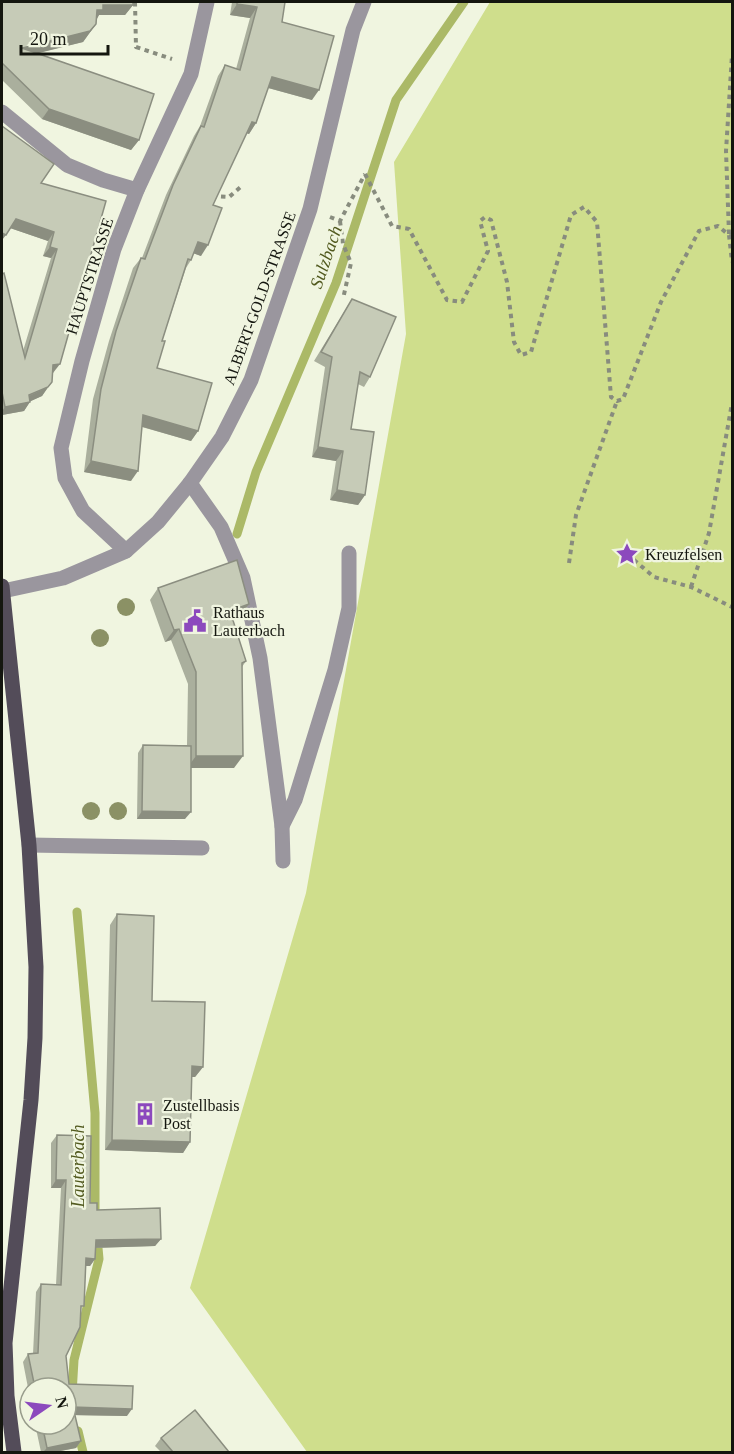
<svg xmlns="http://www.w3.org/2000/svg" width="734" height="1454" font-family="'Times New Roman',serif">
	<rect width="100%" height="100%" fill="#f0f5e0"/>
	<path fill="#cfde8c" d="M490 2H732V1452H307L190 1288 306 893 406 334 394 162Z"/>
	<g fill="none" stroke-linecap="round" stroke-linejoin="round">
		<g stroke="#abb967" stroke-width="9">
			<path d="M237 534 256 472 336 283 396 100 464 2"/>
			<path d="M77 912 95 1113V1214"/>
			<path d="M72 1394 74 1360 99 1259 97 1237"/>
			<path d="M78 1431 83 1452"/>
		</g>
		<g stroke="#888c7e" stroke-width="4" stroke-dasharray="4.5 4.5" stroke-linecap="butt">
			<path d="M135 2 136 47 172 59"/>
			<path d="M365 174 392 226 409 229 447 300 462 302 488 251 480 221 485 217 491 220 507 282 514 342 521 355 531 352 571 215 584 207 597 222 611 397 617 401 623 399 661 302 699 231 718 226 729 235 732 262"/>
			<path d="M212 196 229 197 243 185"/>
			<path d="M330 217 340 221 365 174"/>
			<path d="M340 221 343 244 351 263 343 299"/>
			<path d="M729 234 726 151 732 55"/>
			<path d="M627 554 654 577 691 587 732 607"/>
			<path d="M569 563 576 515 617 401"/>
			<path d="M691 587 709 533 732 403"/>
		</g>
		<g stroke="#9a969e" stroke-width="15">
			<path d="M2 112 67 165 103 180 137 190"/>
			<path d="M190 483 221 527 243 578 260 658 282 826 283 861"/>
			<path d="M126 551 83 511 65 478 61 448 82 361 114 249 137 190 191 74 207 2"/>
			<path d="M3 591 63 578 126 551 158 522 190 483 222 437 251 380 310 209 353 30 364 2"/>
			<path d="M282 826 295 800 335 670 349 608V553"/>
			<path d="M29 845 202 848"/>
		</g>
		<path stroke="#534c59" stroke-width="15" d="M2 586 29 845 36 967 35 1038 31 1100 5 1343 7 1396 14 1452"/>
	</g>
	<g fill="#8b9165">
		<circle cx="126" cy="607" r="9"/>
		<circle cx="100" cy="638" r="9"/>
		<circle cx="91" cy="811" r="9"/>
		<circle cx="118" cy="811" r="9"/>
	</g>
	<g fill="#aaaf9d">
		<path d="M2 2 133 5 125 15H99L97 19 96 24 83 42 37 53 139 140 131 150 42 119 2 80Z"/>
		<path d="M232 2H285L282 22 312 100 268 88 256 123 249 134 246 133 213 205 201 256 193 253 191 260 186 268 162 341 157 368 198 431 191 441 142 427 131 481 84 472 93 399 109 341 133 268 141 258H142L166 195 194 136 200 126 218 76 225 65 236 69 250 18 230 15Z"/>
		<path d="M2 126 41 183 106 201 53 373H52V382L42 396 30 401 24 411 2 415V274L23 351 51 258 43 256 48 241 10 228 2 240Z"/>
		<path d="M352 299 370 377 364 387 358 384 351 429 365 495 358 505 330 500 336 461 312 457 325 367 314 361Z"/>
		<path d="M158 588 249 604 240 616 232 619 246 661 242 667 234 768H191L185 819H137L138 753 143 745H187L188 684 171 640 165 642 150 600Z"/>
		<path d="M117 914 152 1001 203 1067 195 1077H192L190 1142 183 1153 105 1150 110 925Z"/>
		<path d="M57 1135 90 1203 97 1210 161 1239 155 1246 96 1248 95 1259 90 1266H86L81 1311 66 1356 69 1384 127 1416 75 1415 81 1441 76 1448 55 1452H41L35 1424H66V1388H30V1398L23 1362 28 1354H33L36 1292 41 1284 56 1285 61 1188H51V1143Z"/>
		<path d="M161 1438 229 1452H161L155 1446Z"/>
	</g>
	<g fill="#8b8e80">
		<path d="M237 4 257 7 250 18 230 15Z"/>
		<path d="M103 5H133L125 15H99L96 20 97 10Z"/>
		<path d="M96 24 83 42 15 59 22 48Z"/>
		<path d="M272 77 319 90 312 100 265 87Z"/>
		<path d="M49 109 139 140 131 150 42 119Z"/>
		<path d="M252 122 256 123 249 134 244 132Z"/>
		<path d="M16 219 54 232 48 241 10 228Z"/>
		<path d="M2 233 6 235 2 240Z"/>
		<path d="M198 242 208 245 201 256 190 252Z"/>
		<path d="M50 247 57 249 51 258 43 256Z"/>
		<path d="M60 364 53 373 47 374 53 365Z"/>
		<path d="M48 387 42 396 29 402H30L24 411 2 415V411L5 407Z"/>
		<path d="M143 415 198 431 191 441 136 425Z"/>
		<path d="M318 447 343 451 336 461 312 457Z"/>
		<path d="M91 461 138 471 131 481 84 472Z"/>
		<path d="M337 490 365 495 358 505 330 500Z"/>
		<path d="M249 604 240 616 222 623 230 611Z"/>
		<path d="M179 629 171 640 165 642 174 630Z"/>
		<path d="M196 756H243L234 768H187Z"/>
		<path d="M142 811 191 812 185 819H137Z"/>
		<path d="M192 1066 203 1067 195 1077H185Z"/>
		<path d="M112 1140 190 1142 183 1153 105 1150Z"/>
		<path d="M56 1180H66L61 1188H51Z"/>
		<path d="M161 1239 155 1246 90 1248 96 1240Z"/>
		<path d="M86 1258 95 1259 90 1266H81Z"/>
		<path d="M73 1407 132 1409 127 1416 68 1415Z"/>
		<path d="M81 1441 76 1448 55 1452H43L47 1448Z"/>
	</g>
	<g fill="#c6cbb7" stroke="#8b8e80" stroke-width="1.5">
		<path d="M2 2H133V5H103V10H97L96 24 90 31 22 48 154 94 139 140 49 109 2 63Z"/>
		<path d="M237 2H285L282 22 334 36 319 90 272 77 256 123 252 122 213 205 222 208 208 245 198 242 191 260 188 259 162 341H165L157 368 212 383 198 431 143 415 138 471 91 461 101 389 116 331 141 258 145 259 173 185 201 126 204 127 225 65 240 70 257 7 237 4Z"/>
		<path d="M2 126 54 164 41 183 106 201 60 364 53 365 52 382 48 387 29 395 30 402 5 407 2 392V274L4 273 25 358 57 249 50 247 54 232 16 219 6 235 2 233Z"/>
		<path d="M352 299 396 317 370 377 360 372 351 429 374 432 365 495 337 490 343 451 318 447 332 357 321 352Z"/>
		<path d="M237 560 249 604 230 611 246 661 242 663 243 756H196V672L179 629 174 630 158 588Z"/>
		<path d="M143 745 191 746V812L142 811Z"/>
		<path d="M117 914 154 916 152 1001 205 1002 203 1067 192 1066 190 1142 112 1140Z"/>
		<path d="M57 1135 91 1136 90 1203H97V1210L160 1208 161 1239 96 1240 95 1259 86 1258 84 1306H81L80 1327 66 1356 69 1384 133 1386 132 1409 73 1407 81 1441 47 1448 42 1424H66V1388H35L28 1354 38 1353 41 1284 61 1285 66 1180H56Z"/>
		<path d="M195 1410 229 1452H173L161 1438Z"/>
	</g>
	<defs>
		<g id="sight-bare" transform="scale(1.8)"><path d="M0-6L1.8-2.2L6-1.7L2.9 1.2L3.7 5.4L0 3.3L-3.7 5.4L-2.9 1.2L-6-1.7L-1.8-2.2Z" fill="#8c49bd" stroke="#f0f5e0" stroke-width="2.5" paint-order="stroke"/></g>
		<g id="civic-bare" transform="scale(1.8)"><path d="M-.6-6.5H3V-4.5H.6V-3L4-1V1h2V6H-6V1h2V-1L-.6-3ZM-1.2 2.5V6h2.4V2.5Z" fill="#8c49bd" stroke="#f0f5e0" stroke-width="2.5" paint-order="stroke"/></g>
		<g id="building-bare" transform="scale(1.8)"><path d="M-4-6H4V6H1V3H-1V6H-4ZM-2.5-4.3h1.7v1.8h-1.7ZM.8-4.3h1.7v1.8H.8ZM-2.5-1h1.7V.8h-1.7ZM.8-1h1.7V.8H.8Z" fill="#8c49bd" stroke="#f0f5e0" stroke-width="2.5" paint-order="stroke"/></g>
	</defs>
	<g fill-rule="evenodd">
		<use href="#sight-bare" x="627" y="554"/>
		<use href="#civic-bare" x="195" y="621"/>
		<use href="#building-bare" x="145" y="1114"/>
	</g>
	<g text-anchor="middle" stroke-width="4.5" stroke-linejoin="round" paint-order="stroke">
		<g font-size="16" fill="#14160f" stroke="#f0f5e0">
			<text transform="translate(89 276) rotate(-72)" y="6">HAUPTSTRASSE</text>
			<text transform="translate(259 298) rotate(-70)" y="6">ALBERT-GOLD-STRASSE</text>
		</g>
		<g font-size="16" fill="#14160f" stroke="#f0f5e0" text-anchor="start">
			<text x="645" y="560">Kreuzfelsen</text>
			<text x="213" y="618">Rathaus<tspan x="213" dy="18">Lauterbach</tspan></text>
			<text x="163" y="1111">Zustellbasis<tspan x="163" dy="18">Post</tspan></text>
		</g>
		<g font-size="18" font-style="italic" fill="#51591e" stroke="#f0f5e0">
			<text transform="translate(326 257) rotate(-71)" y="6">Sulzbach</text>
			<text transform="translate(78 1166) rotate(-90)" y="6">Lauterbach</text>
		</g>
	</g>
	<rect width="734" height="1454" fill="none" stroke="#14160f" stroke-width="6"/>
	<g transform="translate(48 1406) rotate(76)"><circle r="28" fill="#f0f5e0" stroke="#989c8c" stroke-width="1.5"/>
	<path d="M0-4.5L10 22L0 15L-10 22Z" fill="#8c49bd"/>
	<text y="-9" font-size="16" font-weight="bold" text-anchor="middle" fill="#14160f">N</text>
	</g>
	<path d="M21 45v9h87v-9" fill="none" stroke="#14160f" stroke-width="3"/>
	<text x="30" y="45" font-size="18" fill="#14160f" stroke="#f0f5e0" stroke-width="4.5" paint-order="stroke">20 m</text>
</svg>
